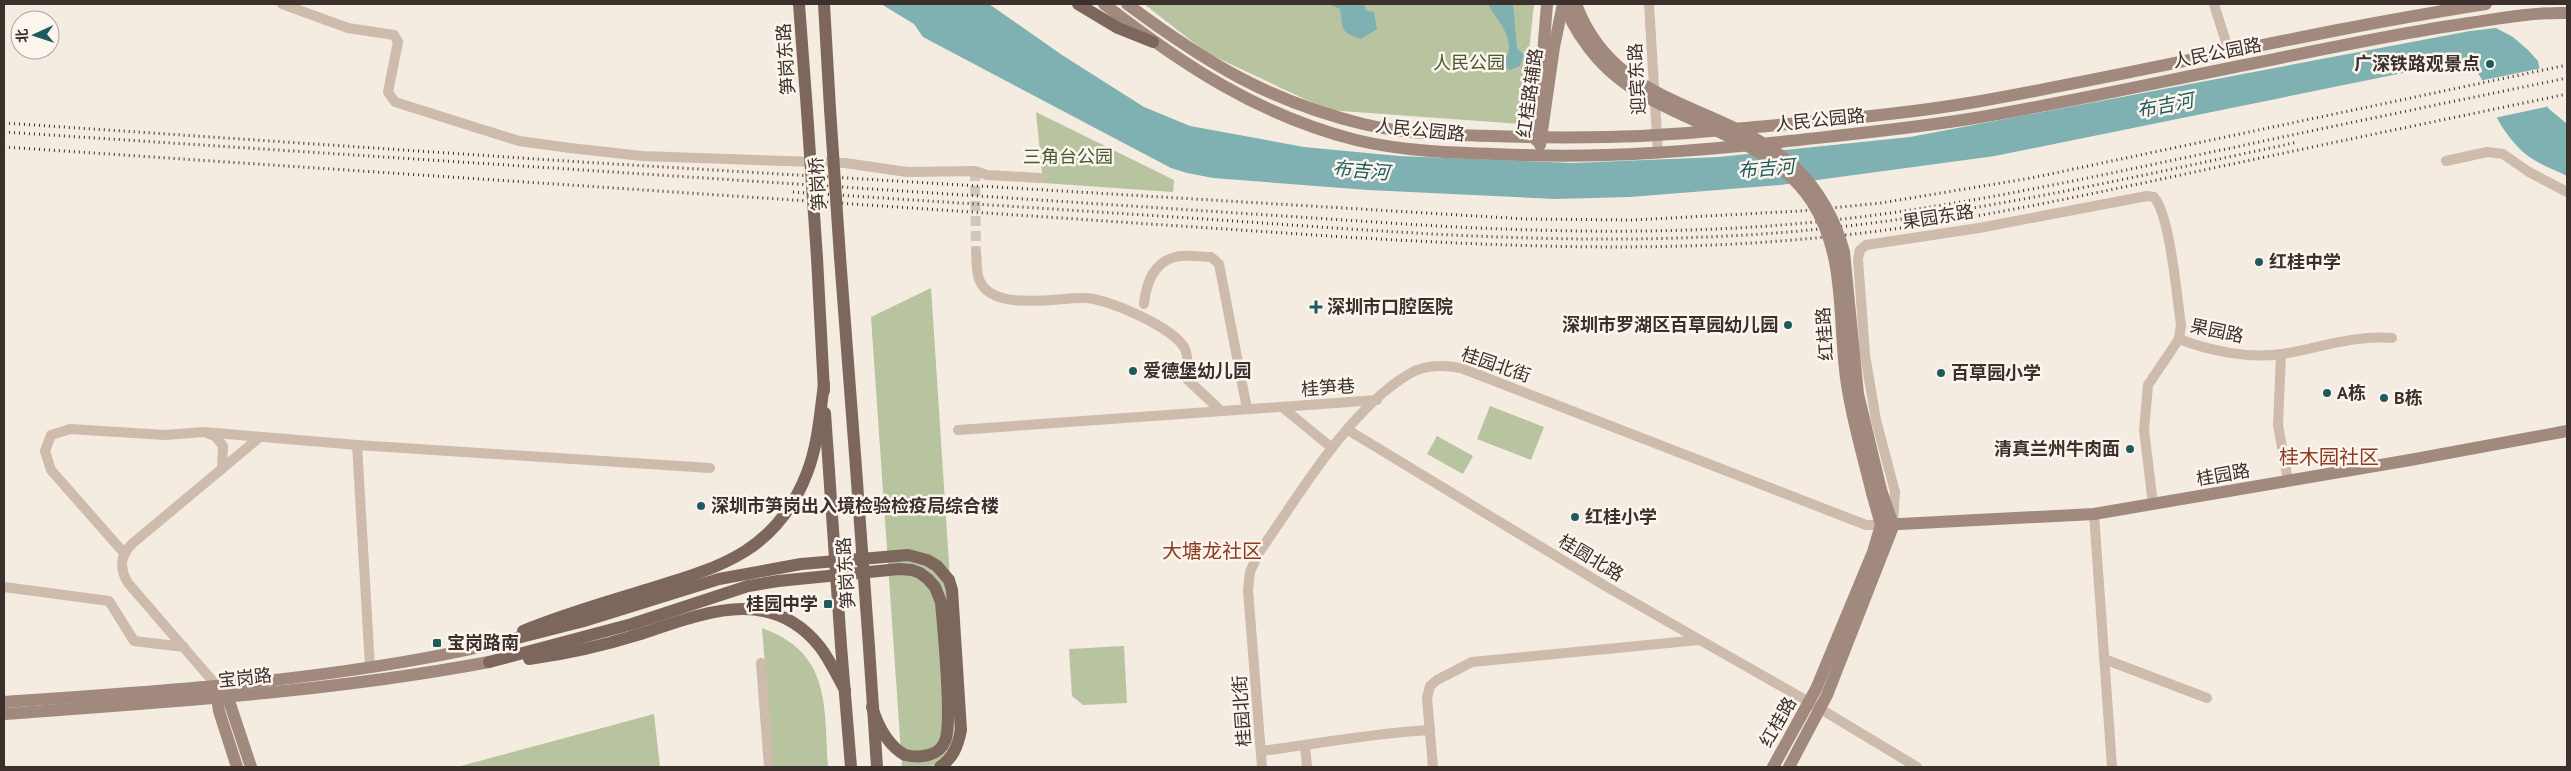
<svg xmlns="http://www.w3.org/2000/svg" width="2571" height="771" font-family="'PT Sans','Noto Sans SC',sans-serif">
	<rect width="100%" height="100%" fill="#f4ebe1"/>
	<g fill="#b8c4a0">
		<path d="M1144 4H1534L1521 124 1328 110 1207 53Z"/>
		<path d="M1036 112 1174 180 1173 192 1043 183Z"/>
		<path d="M931 288 960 732C941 767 942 767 902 767L871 317Z"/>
		<path d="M1490 406 1544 427 1531 460 1477 439Z"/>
		<path d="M1437 436 1473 456 1463 474 1427 454Z"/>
		<path d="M762 628C831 653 824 705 828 767H773Z"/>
		<path d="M1124 646 1127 703 1083 705 1072 696 1069 649Z"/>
		<path d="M654 714 660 767H457Z"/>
	</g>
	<g fill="#7fb0b2">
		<path d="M881 4H989L1062 55 1144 107 1190 126 1304 147 1399 156 1572 163 1719 157 1910 137 2470 31 2496 28 2513 37 2528 50 2538 61 2548 108 2567 124V176C2550 168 2530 161 2517 146 2510 138 2502 128 2497 118 2487 99 2485 68 2462 61L1995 156 1780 185 1630 197 1555 199 1368 190 1213 178 1187 173 1171 168 923 37 914 24Z"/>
		<path d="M1328 4H1363L1367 11 1374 12 1377 29 1361 39C1338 31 1344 30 1340 9Z"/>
		<path d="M1488 4H1513L1517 48 1524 55 1520 66 1510 70 1505 67C1502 59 1509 57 1509 49 1509 29 1496 20 1488 4Z"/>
	</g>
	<path fill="#f4ebe1" d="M2542 68 2550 106 2494 118 2479 81Z"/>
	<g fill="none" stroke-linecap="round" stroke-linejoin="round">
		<path stroke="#cfc6bd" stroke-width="10" stroke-dasharray="10 5" stroke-linecap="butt" d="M975 171 976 252"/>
		<g stroke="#cdbbac" stroke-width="10">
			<path d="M282 4 348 28 394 35 398 42 388 92 395 102 519 141 570 148 642 156 845 163 907 172 975 171 987 175 1041 178"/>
			<path d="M1649 4 1658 153"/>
			<path d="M2214 4 2229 52"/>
			<path d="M2446 161 2487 152 2503 154 2529 172 2567 192"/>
			<path d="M976 252C977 260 976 271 979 279 991 313 1058 297 1085 298 1107 298 1175 328 1185 349 1189 357 1187 371 1187 379L1221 411"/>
			<path d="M1144 304C1146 284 1153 263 1175 257 1186 254 1200 257 1211 257L1219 264 1247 409"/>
			<path d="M2281 354 2278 425 2288 481"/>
			<path d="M1282 407 1332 448"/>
			<path d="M958 430 1377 400"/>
			<path d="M1348 430 1607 587 1809 702 1917 767"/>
			<path d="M209 434 215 436 223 446 222 469"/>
			<path d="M357 445 370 667"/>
			<path d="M2153 504 2144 430 2148 385 2179 339C2210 351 2249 359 2282 354 2319 348 2353 335 2392 338"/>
			<path d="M2094 514 2112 767"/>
			<path d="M1893 522 1895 492 1876 420 1865 355 1858 259 1860 250 1866 245 1979 228 2147 196 2154 197C2170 215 2177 298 2181 325L2179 339"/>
			<path d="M124 553 51 470 45 451 51 435 70 429 165 435 204 432 357 445 710 468"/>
			<path d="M4 587 109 601 134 641 184 647"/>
			<path d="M2104 659 2207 698"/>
			<path d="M761 663 769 767"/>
			<path d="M217 686 128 583C119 568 120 555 133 543L260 437"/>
			<path d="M1305 746 1307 767"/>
			<path d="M1261 751C1317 744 1373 733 1430 730"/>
			<path d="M1262 767 1248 590 1250 572 1258 554C1298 497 1348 410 1409 374 1424 365 1444 365 1461 368L1866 525H1881"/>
			<path d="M1433 767 1427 698 1430 686 1437 680 1472 662 1699 640"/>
		</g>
		<g stroke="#a18a7d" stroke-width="12">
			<path d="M1104 4C1183 65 1258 115 1356 140 1410 153 1467 153 1522 155 1609 158 1694 151 1780 142 1843 135 1906 129 1969 119 2066 103 2163 81 2260 62 2329 48 2399 33 2469 23 2502 18 2534 12 2567 13"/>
			<path d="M1127 4C1205 62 1268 101 1363 124 1405 134 1448 135 1490 136 1568 139 1644 138 1722 130 1808 122 1895 116 1981 101 2150 71 2317 30 2486 4"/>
			<path d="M1536 140 1547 4"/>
			<path d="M1540 145 1554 47 1563 4"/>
			<path d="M1881 525 2094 514 2410 460 2567 431"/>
			<path d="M216 691 219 711 237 767"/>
			<path d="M223 693 228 698 251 767"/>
			<path d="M4 702C165 691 328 681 485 646"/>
			<path d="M4 714C166 702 329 692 489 662"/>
			<path d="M1773 767 1816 689 1873 552 1881 525 1872 493"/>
			<path d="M1789 767 1827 695 1892 529 1893 525 1881 490"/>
		</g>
		<g stroke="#7d675c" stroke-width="12">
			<path d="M799 4 807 111"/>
			<path d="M824 4 830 109"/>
			<path d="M1078 4 1118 28 1153 42"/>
			<path d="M840 257 856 468"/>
			<path d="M817 258 824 391"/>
			<path d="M825 413 829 471"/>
			<path d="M523 631C564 614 607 602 649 589 721 567 777 551 807 473 818 445 820 413 824 384"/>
			<path d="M485 646 584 621 719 579 801 564 908 555 927 560 937 566 949 580 952 590 961 730C958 746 953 758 940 767"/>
			<path d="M841 646 851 767"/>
			<path d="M869 647 877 767"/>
			<path d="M529 659C565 654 602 646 637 635 700 615 769 583 820 647 830 660 837 676 845 690"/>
			<path d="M489 662 632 624 748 586 778 581 899 569 912 570 920 573 928 579 935 587 941 602C943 628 953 722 945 741 939 757 919 758 905 755 887 745 878 726 872 707"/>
		</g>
		<g stroke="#3b302b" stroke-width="3" stroke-dasharray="1 4" stroke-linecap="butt">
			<path d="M4 123 581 162 1526 219 1633 220 1800 211 1881 203 2031 178 2567 65"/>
			<path d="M4 132 1405 224C1564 234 1725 236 1883 214 2000 198 2116 172 2231 148 2343 124 2455 101 2567 78"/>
			<path d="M4 147 1344 237C1498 246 1651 253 1804 239 1935 228 2062 200 2190 173 2316 146 2442 120 2567 94"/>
			<path d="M793 192C940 202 1087 211 1234 221 1391 232 1547 244 1705 237 1906 230 2102 184 2298 142"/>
		</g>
		<g stroke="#a18a7d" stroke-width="12">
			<path d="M1565 4C1569 18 1577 32 1586 44 1643 126 1758 120 1812 202 1846 255 1838 318 1846 378 1851 417 1863 455 1872 493"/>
			<path d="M1576 4C1616 112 1727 101 1798 170 1820 192 1836 222 1844 252L1858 394 1881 490"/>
		</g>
		<g stroke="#7d675c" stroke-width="12">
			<path d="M830 109 840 257"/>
			<path d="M807 111 817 258"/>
			<path d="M856 468 869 647"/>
			<path d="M829 471 841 646"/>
		</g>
	</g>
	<g fill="#1f5a5e" stroke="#fbf5ee" stroke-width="2">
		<circle cx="2490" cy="64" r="5"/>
		<circle cx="2259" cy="262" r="5"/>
		<path d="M1313.5 299.5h5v5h5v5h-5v5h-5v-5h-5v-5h5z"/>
		<circle cx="1788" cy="325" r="5"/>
		<circle cx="1133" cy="371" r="5"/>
		<circle cx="1941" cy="373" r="5"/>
		<circle cx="2327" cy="393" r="5"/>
		<circle cx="2384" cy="398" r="5"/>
		<circle cx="2130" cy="449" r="5"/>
		<circle cx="701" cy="506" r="5"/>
		<circle cx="1575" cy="517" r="5"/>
		<rect x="823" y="599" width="10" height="10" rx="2.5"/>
		<rect x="432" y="638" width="10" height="10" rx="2.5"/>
	</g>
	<g text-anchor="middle" stroke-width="5" stroke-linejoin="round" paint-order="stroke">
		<g font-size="18" fill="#3b302b" stroke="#fbf5ee">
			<text transform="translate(2217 53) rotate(-11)" y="6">人民公园路</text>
			<text transform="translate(786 59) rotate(-94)" y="6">笋岗东路</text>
			<text transform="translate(1637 79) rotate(-93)" y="6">迎宾东路</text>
			<text transform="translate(1530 93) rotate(-82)" y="6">红桂路辅路</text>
			<text transform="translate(1820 120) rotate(-6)" y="6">人民公园路</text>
			<text transform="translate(1420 130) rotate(6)" y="6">人民公园路</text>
			<text transform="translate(818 184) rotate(-94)" y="6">笋岗桥</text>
			<text transform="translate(1938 217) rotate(-9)" y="6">果园东路</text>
			<text transform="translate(2217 331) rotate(12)" y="6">果园路</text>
			<text transform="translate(1825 334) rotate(-94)" y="6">红桂路</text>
			<text transform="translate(1496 365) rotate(19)" y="6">桂园北街</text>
			<text transform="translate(1328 388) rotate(-4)" y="6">桂笋巷</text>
			<text transform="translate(2223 475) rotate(-10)" y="6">桂园路</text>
			<text transform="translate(1591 558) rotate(31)" y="6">桂圆北路</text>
			<text transform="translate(846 573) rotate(-94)" y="6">笋岗东路</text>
			<text transform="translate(245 678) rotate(-6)" y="6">宝岗路</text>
			<text transform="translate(1242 711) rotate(-94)" y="6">桂园北街</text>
			<text transform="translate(1778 722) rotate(-60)" y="6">红桂路</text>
		</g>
		<g font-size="18" fill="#4a5a2e" stroke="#fbf5ee">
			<text x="1469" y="69">人民公园</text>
			<text x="1068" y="163">三角台公园</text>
		</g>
		<g font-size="18" font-weight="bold" fill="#3b302b" stroke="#fbf5ee" text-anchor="start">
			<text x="2480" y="70" text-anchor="end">广深铁路观景点</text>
			<text x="2269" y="268">红桂中学</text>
			<text x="1327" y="313">深圳市口腔医院</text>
			<text x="1778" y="331" text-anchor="end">深圳市罗湖区百草园幼儿园</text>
			<text x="1143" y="377">爱德堡幼儿园</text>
			<text x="1951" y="379">百草园小学</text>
			<text x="2337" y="399">A栋</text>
			<text x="2394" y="404">B栋</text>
			<text x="2120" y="455" text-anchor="end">清真兰州牛肉面</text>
			<text x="711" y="512">深圳市笋岗出入境检验检疫局综合楼</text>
			<text x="1585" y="523">红桂小学</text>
			<text x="818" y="610" text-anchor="end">桂园中学</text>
			<text x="447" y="649">宝岗路南</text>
		</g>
		<g font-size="19" font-style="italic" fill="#1f5a5e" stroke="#fbf5ee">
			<text transform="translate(2165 105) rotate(-11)" y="7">布吉河</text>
			<text transform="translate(1766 168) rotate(-5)" y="7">布吉河</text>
			<text transform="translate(1361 170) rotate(5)" y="7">布吉河</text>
		</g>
		<g font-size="20" fill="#8c3b22" stroke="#fbf5ee">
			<text x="2329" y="464">桂木园社区</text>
			<text x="1212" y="558">大塘龙社区</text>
		</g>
	</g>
	<rect width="2571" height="771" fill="none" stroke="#3b302b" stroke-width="10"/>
	<g transform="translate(35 35) rotate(267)"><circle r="24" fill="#fbf5ee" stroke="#aea6a0"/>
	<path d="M0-4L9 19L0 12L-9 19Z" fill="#1f5a5e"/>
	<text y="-8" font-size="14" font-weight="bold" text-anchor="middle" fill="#3b302b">北</text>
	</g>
</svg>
